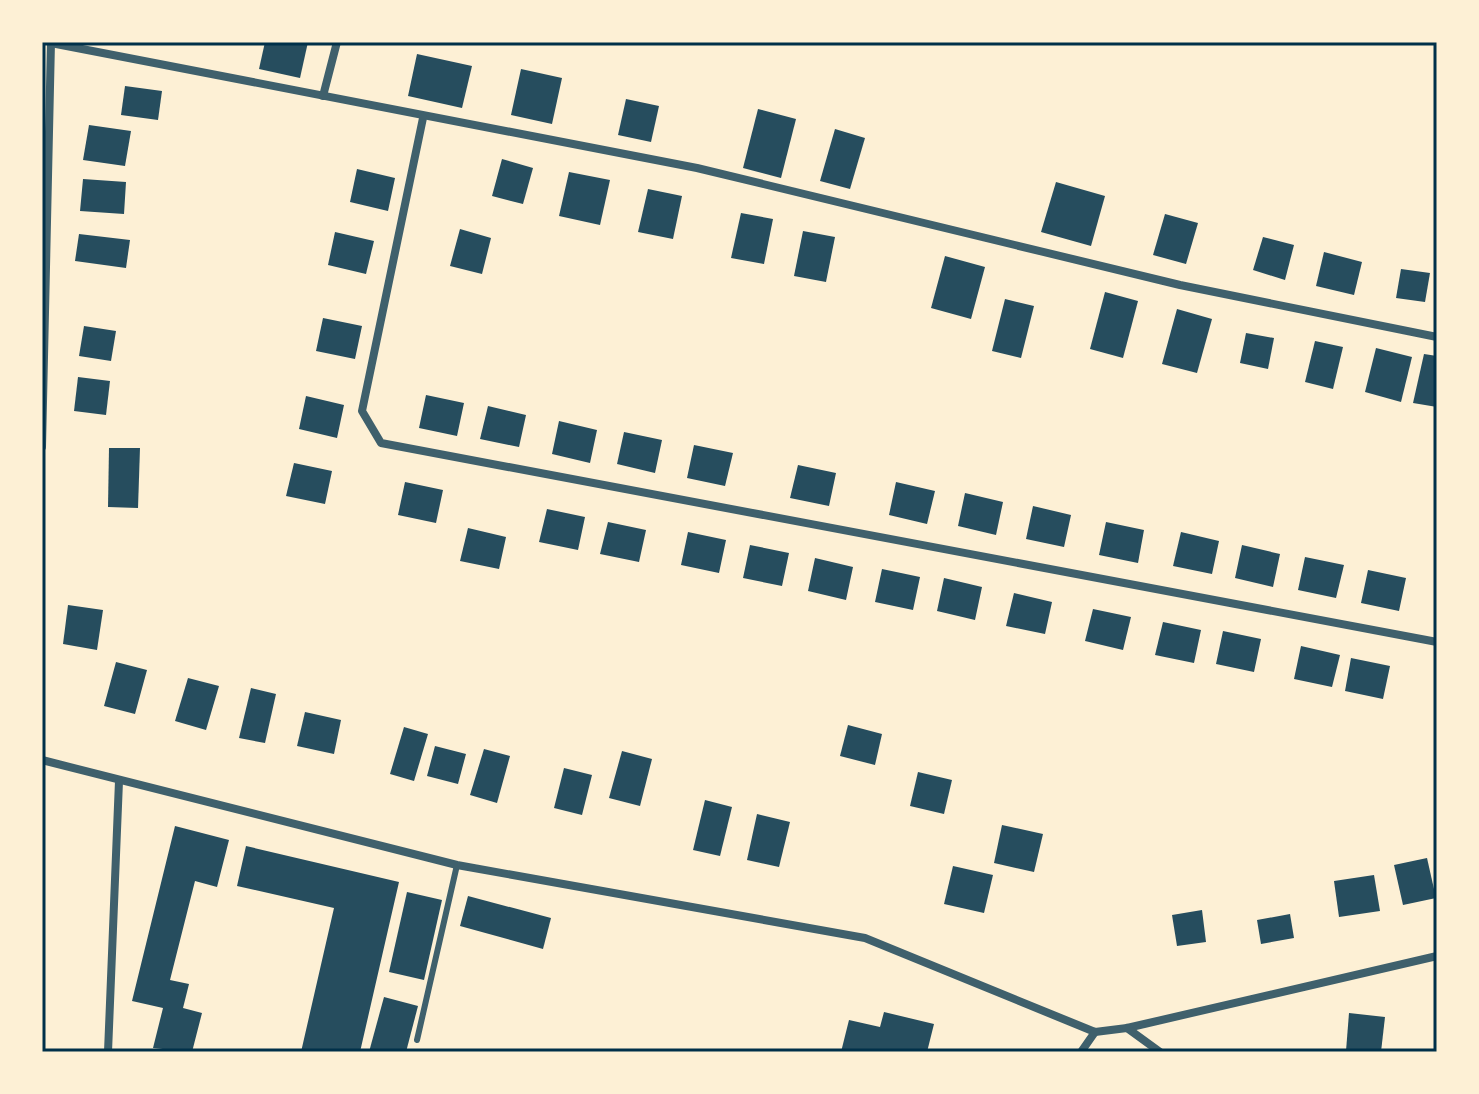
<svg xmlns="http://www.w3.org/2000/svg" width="1479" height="1094" font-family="Arial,sans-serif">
	<rect width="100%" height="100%" fill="#fdf0d5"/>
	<g fill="#264d5e">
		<path d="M265 42H308L300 78 259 69Z"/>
		<path d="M417 54 472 66 462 108 408 96Z"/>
		<path d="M521 69 562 78 552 124 511 115Z"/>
		<path d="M125 86 162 91 158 120 121 115Z"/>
		<path d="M626 99 659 106 651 142 618 135Z"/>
		<path d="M758 109 796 119 781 178 743 168Z"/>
		<path d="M89 125 131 131 125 166 83 160Z"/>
		<path d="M835 129 865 138 850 189 820 181Z"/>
		<path d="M502 159 533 168 523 204 492 196Z"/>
		<path d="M357 169 395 178 388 211 350 202Z"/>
		<path d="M569 172 610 180 600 225 559 216Z"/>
		<path d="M83 179 126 182 124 214 80 211Z"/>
		<path d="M1056 182 1105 196 1091 246 1041 232Z"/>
		<path d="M648 189 682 196 673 239 638 232Z"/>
		<path d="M741 213 773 219 764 264 731 258Z"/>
		<path d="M1165 214 1198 223 1186 264 1153 255Z"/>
		<path d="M460 229 491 238 482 274 450 266Z"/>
		<path d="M803 231 835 237 826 282 794 276Z"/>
		<path d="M335 232 374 241 366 274 328 265Z"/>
		<path d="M79 234 130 240 126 268 75 261Z"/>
		<path d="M1263 237 1294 245 1285 280 1253 270Z"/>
		<path d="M1324 252 1362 262 1354 295 1316 286Z"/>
		<path d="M945 256 985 267 971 319 931 308Z"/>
		<path d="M1401 269 1430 273 1425 302 1396 298Z"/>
		<path d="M1105 292 1138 301 1123 358 1090 349Z"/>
		<path d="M1005 299 1034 306 1021 358 992 351Z"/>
		<path d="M1177 309 1212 319 1197 373 1162 364Z"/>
		<path d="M323 318 362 326 355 359 316 351Z"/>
		<path d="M84 326 116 331 111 361 79 356Z"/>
		<path d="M1246 333 1274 338 1268 369 1240 363Z"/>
		<path d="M1315 341 1343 347 1333 389 1305 382Z"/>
		<path d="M1376 348 1412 357 1401 402 1365 392Z"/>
		<path d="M1424 354 1437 356V407L1413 403Z"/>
		<path d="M78 377 110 381 106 415 74 411Z"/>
		<path d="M426 395 464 403 457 436 419 428Z"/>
		<path d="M306 396 344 405 337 438 299 429Z"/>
		<path d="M488 406 526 415 519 447 480 439Z"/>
		<path d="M559 421 597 430 590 463 552 454Z"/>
		<path d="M624 432 662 440 655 473 617 464Z"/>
		<path d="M694 445 733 453 725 486 687 478Z"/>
		<path d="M109 448H140L138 508 108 507Z"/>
		<path d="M294 463 332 471 325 504 286 496Z"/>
		<path d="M798 465 836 473 829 506 790 498Z"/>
		<path d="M405 482 443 490 436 523 398 515Z"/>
		<path d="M896 482 935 491 927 524 889 515Z"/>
		<path d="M965 493 1003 502 996 535 958 526Z"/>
		<path d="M1033 506 1071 515 1064 547 1026 539Z"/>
		<path d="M547 509 585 517 578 550 539 542Z"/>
		<path d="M608 522 646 530 639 562 600 554Z"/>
		<path d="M1106 522 1144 530 1138 563 1099 555Z"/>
		<path d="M468 528 506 537 499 569 460 561Z"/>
		<path d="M688 532 726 540 719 573 681 565Z"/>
		<path d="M1181 532 1219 541 1212 574 1173 566Z"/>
		<path d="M750 545 789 553 782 586 743 578Z"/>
		<path d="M1242 545 1280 554 1273 587 1235 578Z"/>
		<path d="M1305 557 1344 565 1336 598 1298 590Z"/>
		<path d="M815 558 853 567 846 600 808 591Z"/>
		<path d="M882 569 920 577 913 610 875 602Z"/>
		<path d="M1368 570 1406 578 1399 611 1361 603Z"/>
		<path d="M944 578 982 587 975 620 937 611Z"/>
		<path d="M1014 593 1052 602 1045 634 1006 626Z"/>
		<path d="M68 605 103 610 97 650 63 644Z"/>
		<path d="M1093 609 1131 617 1123 650 1085 641Z"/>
		<path d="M1163 622 1201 630 1194 663 1155 655Z"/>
		<path d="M1223 631 1261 639 1254 672 1216 664Z"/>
		<path d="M1301 646 1340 655 1332 687 1294 679Z"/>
		<path d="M1351 658 1390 666 1383 699 1345 691Z"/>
		<path d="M116 662 147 670 135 714 104 706Z"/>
		<path d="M188 678 219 686 206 730 175 721Z"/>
		<path d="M251 688 276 694 265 743 239 738Z"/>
		<path d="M305 712 341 720 334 754 297 746Z"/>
		<path d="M848 725 882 734 875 765 840 756Z"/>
		<path d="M404 727 428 734 414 781 390 774Z"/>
		<path d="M435 746 466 754 458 784 427 776Z"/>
		<path d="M484 749 510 756 497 803 470 795Z"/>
		<path d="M622 751 652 759 640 806 609 798Z"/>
		<path d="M564 768 592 775 582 815 554 808Z"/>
		<path d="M918 772 952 780 944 814 910 806Z"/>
		<path d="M705 800 732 807 720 856 693 850Z"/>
		<path d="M757 814 790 822 779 867 747 860Z"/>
		<path d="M1002 825 1043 834 1034 872 994 863Z"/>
		<path d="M175 826 229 840 217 887 195 881 170 980 189 984 183 1008 202 1013 192 1052 153 1048 163 1008 132 1001Z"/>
		<path d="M246 846 399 882 360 1052H301L334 908 237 886Z"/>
		<path d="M1427 858 1436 898 1403 905 1394 865Z"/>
		<path d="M953 866 993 875 984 913 944 904Z"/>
		<path d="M1374 875 1380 911 1339 917 1334 881Z"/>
		<path d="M407 892 442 900 424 980 389 972Z"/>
		<path d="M468 896 551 918 543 949 460 926Z"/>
		<path d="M1202 910 1206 942 1177 946 1172 915Z"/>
		<path d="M1290 914 1294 938 1261 944 1257 920Z"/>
		<path d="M384 997 418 1006 406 1052H369Z"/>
		<path d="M884 1012 934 1024 927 1052H841L849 1020 880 1027Z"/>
		<path d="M1349 1013 1385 1017 1381 1052 1346 1051Z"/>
	</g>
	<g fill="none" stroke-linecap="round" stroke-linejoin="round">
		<path stroke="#3f606c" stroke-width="6" d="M417 1040 457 865"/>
		<g stroke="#3f606c" stroke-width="8">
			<path d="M51 43 697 168 1180 285 1437 337"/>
			<path d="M323 96 337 42"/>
			<path d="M423 118 362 411 381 443 1437 642"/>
			<path d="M42 447 51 42"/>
			<path d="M42 760 457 865 865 938 1095 1032 1127 1028 1437 956"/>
			<path d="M1127 1028 1160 1052"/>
			<path d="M108 1052 119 781"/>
			<path d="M1081 1052 1095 1032"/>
		</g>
	</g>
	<rect width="1479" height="1094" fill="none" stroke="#fdf0d5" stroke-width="88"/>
	<rect x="44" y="44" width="1391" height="1006" fill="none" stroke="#003049" stroke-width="3"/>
</svg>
